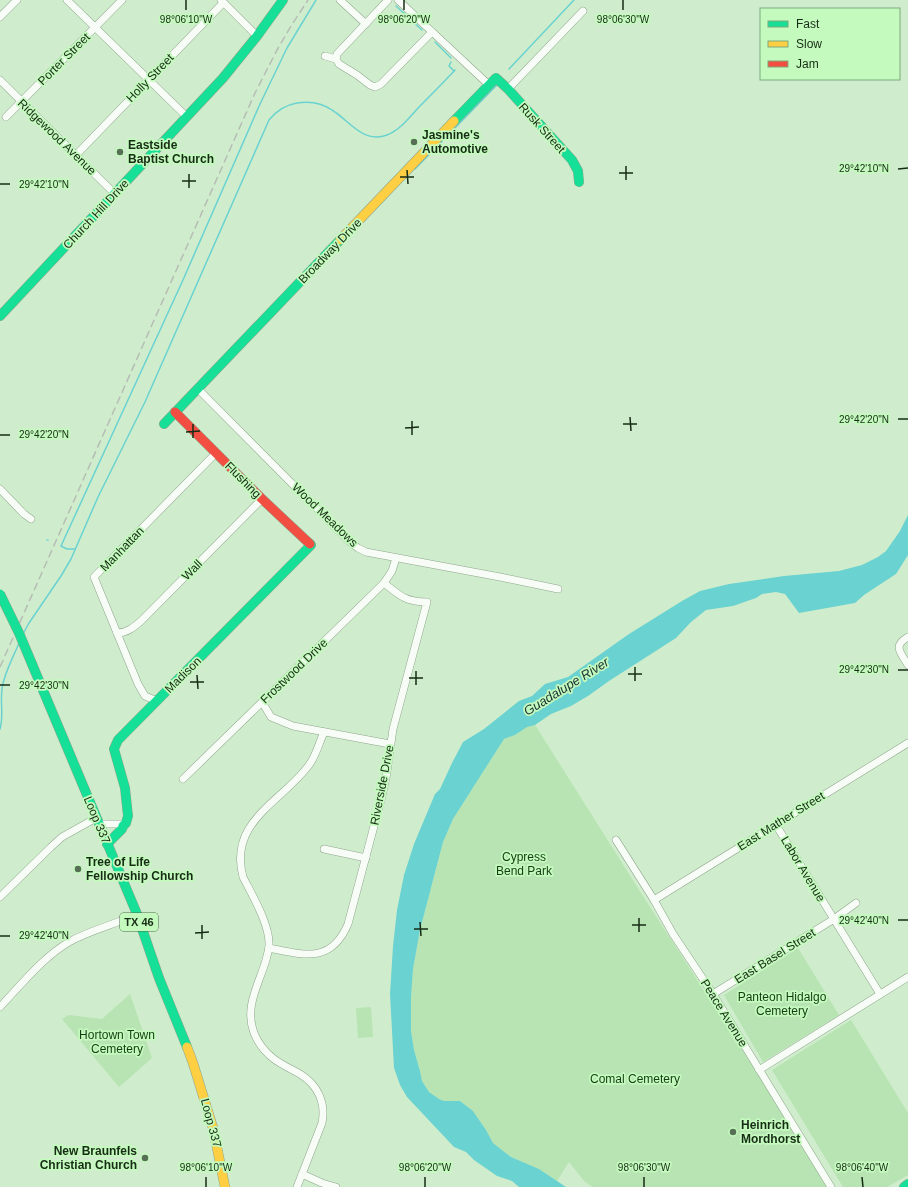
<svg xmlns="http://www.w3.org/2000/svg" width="908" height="1187" font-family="Helvetica,sans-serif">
	<rect width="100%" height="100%" fill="#cfedcc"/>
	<g fill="#b7e4b2">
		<path d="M535 725 641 893 831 1187H593L585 1182 569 1162 557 1181 539 1169 511 1157 493 1143 486 1130 473 1111 460 1101H444L439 1099 429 1092 422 1081 420 1071 414 1050 411 1031V997L413 969 420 930 443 842 453 819 504 739 515 735 528 726Z"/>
		<path d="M798 948 839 1015 763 1062 724 995Z"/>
		<path d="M130 994 152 1058 119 1087 62 1019 69 1015 102 1019Z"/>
		<path d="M371 1007 373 1037 358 1038 356 1008Z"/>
		<path d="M851 1020 908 1113V1175L887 1187H843L772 1070Z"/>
	</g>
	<path fill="#6ad2d0" d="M908 515V555L896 574 864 595 855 603 799 613 785 594 776 592 762 594 756 598 733 606 706 610 691 622 676 638 609 681 588 696 571 706 551 714 535 725 527 727 515 735 504 739 453 819 443 842 420 930 413 969 411 997V1031L414 1050 420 1071 422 1081 429 1092 439 1099 444 1101H460L473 1111 486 1130 493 1143 511 1157 539 1169 566 1187H519L512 1181 497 1176 474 1160 466 1152 454 1147 407 1097 400 1085 394 1068 390 994 393 946 397 910 404 875 414 844 435 794 440 789 452 763 463 742 484 729 519 701 532 696 545 684 568 677 629 634 682 601 700 591 729 584 784 576 839 571 862 565 878 557 886 551 900 531Z"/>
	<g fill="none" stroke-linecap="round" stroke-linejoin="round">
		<g stroke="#6ad2d0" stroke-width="1.5">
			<path d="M396 6 422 30"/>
			<path d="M435 42 451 58"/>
			<path d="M451 62 449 66 454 71"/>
			<path d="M509 69 574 0"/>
			<path d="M451 119 482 86"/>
			<path d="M415 169 492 90 497 85"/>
			<path d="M47 540H48"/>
			<path d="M75 549H67L61 546 183 280 260 104 287 48 316 0"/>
			<path d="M23 634 29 623 61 576 71 559 98 497 145 402 269 120C277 110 285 105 297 103 309 101 322 103 332 110 350 121 363 144 387 135 400 130 410 117 419 107 431 95 443 83 455 70"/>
			<path d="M0 729C4 716 0 703 2 689 4 673 13 658 19 643"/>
		</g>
		<g stroke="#8ea58c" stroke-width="8">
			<g id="street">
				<path d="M67 0 187 117"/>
				<path d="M221 0 257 36"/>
				<path d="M340 0 366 24"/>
				<path d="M398 0 489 85"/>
				<path d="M0 17 17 0"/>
				<path d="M325 56 336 59 339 64 357 75 370 85 375 87 381 84 432 32"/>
				<path d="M336 59 337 54 388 0"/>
				<path d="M0 80 115 194"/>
				<path d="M508 89 583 11"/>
				<path d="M6 117 122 0"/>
				<path d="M76 155 223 3"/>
				<path d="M198 389 350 542 358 548 366 552 500 577 558 589"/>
				<path d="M0 489 24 514 31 519"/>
				<path d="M117 633C127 633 134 627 141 621L262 499"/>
				<path d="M908 637C892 646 901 653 908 665"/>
				<path d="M157 701 145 696 138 684 94 577 216 453"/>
				<path d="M262 702 271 717 293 726 390 744"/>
				<path d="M183 779 384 583 392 571 396 558"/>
				<path d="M99 824H121L123 826"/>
				<path d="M776 825 880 994"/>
				<path d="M616 840 654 900 673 934 713 994 831 1187"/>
				<path d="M324 849 366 858"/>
				<path d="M0 897 51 847 62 837 96 818"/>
				<path d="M654 900 908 743"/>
				<path d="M269 948C304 955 331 964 348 924L382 796 386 778 393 729 427 602C406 602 400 596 384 583"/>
				<path d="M713 994 834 919 856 903"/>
				<path d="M0 1007C20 986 43 957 69 942 90 930 114 925 137 914"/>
				<path d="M759 1070 908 977"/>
				<path d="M302 1174 322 1183 336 1187"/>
				<path d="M297 1187 322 1123C326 1103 318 1085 300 1074 291 1069 282 1065 274 1059 265 1052 258 1043 254 1033 244 1007 259 984 266 960 267 955 269 950 269 945 270 925 252 895 243 877 228 821 282 802 309 765 316 756 319 743 324 732"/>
			</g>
		</g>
		<g stroke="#8ea58c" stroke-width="10">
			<g id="fast">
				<path d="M454 121 496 78 508 89 572 160 578 171 579 182"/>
				<path d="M0 316 223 78 257 36 283 0"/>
				<path d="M164 424 340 240"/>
				<path d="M32 664 137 914 159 978 187 1047"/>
				<path d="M107 844 122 829 123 826 126 823 128 816 125 788 114 749 118 740 311 545 310 544"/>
				<path d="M904 1187 908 1184"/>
			</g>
		</g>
		<g stroke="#8ea58c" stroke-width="10">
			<g id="slow">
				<path d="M340 240 454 121"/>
				<path d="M187 1047 193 1063 213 1128 225 1187"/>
			</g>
		</g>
		<g stroke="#8ea58c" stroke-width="10">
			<path id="jam" d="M175 412 262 499 310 544"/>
		</g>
		<use href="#street" stroke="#f8fcf7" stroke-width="7"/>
		<use href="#fast" stroke="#16e098" stroke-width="9"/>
		<use href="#slow" stroke="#ffcf43" stroke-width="9"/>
		<use href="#jam" stroke="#f24e42" stroke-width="9"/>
		<path stroke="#b6bdb5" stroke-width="1.5" stroke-dasharray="8 4" stroke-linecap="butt" d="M0 667 255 93 277 50 291 26 308 0"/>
		<g stroke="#8ea58c" stroke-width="10" stroke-linecap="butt">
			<path id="fast-bridge" d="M0 594 19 633 32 664"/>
		</g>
		<use href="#fast-bridge" stroke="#16e098" stroke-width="9"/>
	</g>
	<path fill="none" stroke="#172c15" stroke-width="1.5" d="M186 0V10M404 0V10M623 0V10M626 166V180M898 169 908 168M407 170 408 184M619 173H633M189 174V188M400 177H414M182 181H196M0 184H10M630 417 631 431M898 419H908M412 421V435M193 424V438M623 424H637M405 428 419 427M186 432 200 431M0 435H10M635 667V681M898 670H908M416 671V685M628 674H642M197 675 198 689M409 678H423M190 682H204M0 685H10M639 918V932M898 920H908M420 922 421 936M202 925V939M632 925H646M414 929H428M195 933 209 932M0 936H10M206 1177V1187M425 1177V1187M644 1177V1187M862 1177 863 1187"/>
	<g fill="#577055" stroke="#c4fabe" stroke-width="1.5">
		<circle cx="414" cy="142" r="4"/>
		<circle cx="120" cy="152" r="4"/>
		<circle cx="78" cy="869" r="4"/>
		<circle cx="733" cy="1132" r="4"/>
		<circle cx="145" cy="1158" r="4"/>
	</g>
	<g text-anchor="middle" stroke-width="3.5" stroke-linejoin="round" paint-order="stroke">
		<rect fill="#c4fabe" stroke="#4b6a48" stroke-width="1" x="120" y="913" width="38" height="18" rx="3"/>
		<g font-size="11" font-weight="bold" fill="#172c15">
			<text x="139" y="926">TX 46</text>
		</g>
		<g font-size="12" fill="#172c15" stroke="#c4fabe">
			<text transform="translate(64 59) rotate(-45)" y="4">Porter Street</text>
			<text transform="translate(150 78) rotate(-46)" y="4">Holly Street</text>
			<text transform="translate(542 128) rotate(48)" y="4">Rusk Street</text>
			<text transform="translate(57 137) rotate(44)" y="4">Ridgewood Avenue</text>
			<text transform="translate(96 214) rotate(-47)" y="4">Church Hill Drive</text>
			<text transform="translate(330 251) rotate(-46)" y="4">Broadway Drive</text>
			<text transform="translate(243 480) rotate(45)" y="4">Flushing</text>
			<text transform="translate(325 515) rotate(44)" y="4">Wood Meadows</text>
			<text transform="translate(122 549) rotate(-46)" y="4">Manhattan</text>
			<text transform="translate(192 570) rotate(-45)" y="4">Wall</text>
			<text transform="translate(294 671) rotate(-44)" y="4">Frostwood Drive</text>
			<text transform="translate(183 675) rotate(-45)" y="4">Madison</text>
			<text transform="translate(382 785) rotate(-79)" y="4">Riverside Drive</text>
			<text transform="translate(97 820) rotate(67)" y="4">Loop 337</text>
			<text transform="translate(781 821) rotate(-32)" y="4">East Mather Street</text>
			<text transform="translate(803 869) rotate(59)" y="4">Labor Avenue</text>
			<text transform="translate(775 956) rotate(-32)" y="4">East Basel Street</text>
			<text transform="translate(724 1013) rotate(58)" y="4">Peace Avenue</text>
			<text transform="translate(211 1123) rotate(75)" y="4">Loop 337</text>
		</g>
		<g font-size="12" font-weight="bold" fill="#172c15" stroke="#c4fabe" text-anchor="start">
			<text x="422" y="139">Jasmine's<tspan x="422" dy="14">Automotive</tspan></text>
			<text x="128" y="149">Eastside<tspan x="128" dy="14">Baptist Church</tspan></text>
			<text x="86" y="866">Tree of Life<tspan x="86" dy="14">Fellowship Church</tspan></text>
			<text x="741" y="1129">Heinrich<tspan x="741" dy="14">Mordhorst</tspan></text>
			<text x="137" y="1155" text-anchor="end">New Braunfels<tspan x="137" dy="14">Christian Church</tspan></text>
		</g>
		<g font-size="12" fill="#143e11" stroke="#c4fabe">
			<text x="524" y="861">Cypress<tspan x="524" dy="14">Bend Park</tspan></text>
			<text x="782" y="1001">Panteon Hidalgo<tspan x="782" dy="14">Cemetery</tspan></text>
			<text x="117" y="1039">Hortown Town<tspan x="117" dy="14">Cemetery</tspan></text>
			<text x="635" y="1083">Comal Cemetery</text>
		</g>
		<g font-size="13" font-style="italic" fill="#193032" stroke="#c4fabe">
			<text transform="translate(566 686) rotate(-32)" y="5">Guadalupe River</text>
		</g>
	</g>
	<g font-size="10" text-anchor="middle" fill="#172c15" stroke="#c4fabe" stroke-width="3.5" stroke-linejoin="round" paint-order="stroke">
		<text x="186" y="23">98°06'10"W</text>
		<text x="404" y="23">98°06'20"W</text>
		<text x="623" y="23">98°06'30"W</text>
		<text x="864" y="172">29°42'10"N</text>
		<text x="44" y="188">29°42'10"N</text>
		<text x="864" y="423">29°42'20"N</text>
		<text x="44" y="438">29°42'20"N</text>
		<text x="864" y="673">29°42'30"N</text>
		<text x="44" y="689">29°42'30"N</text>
		<text x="864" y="924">29°42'40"N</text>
		<text x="44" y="939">29°42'40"N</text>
		<text x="206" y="1171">98°06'10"W</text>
		<text x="425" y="1171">98°06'20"W</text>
		<text x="644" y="1171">98°06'30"W</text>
		<text x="862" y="1171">98°06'40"W</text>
	</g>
	<rect x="760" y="8" width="140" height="72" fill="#c4fabe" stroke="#7fa87a"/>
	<rect x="768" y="21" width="20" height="6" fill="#16e098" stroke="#7fa87a"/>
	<text x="796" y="28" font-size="12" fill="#172c15">Fast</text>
	<rect x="768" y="41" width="20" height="6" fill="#ffcf43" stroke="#7fa87a"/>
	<text x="796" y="48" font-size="12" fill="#172c15">Slow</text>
	<rect x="768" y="61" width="20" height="6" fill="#f24e42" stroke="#7fa87a"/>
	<text x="796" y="68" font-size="12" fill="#172c15">Jam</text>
</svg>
